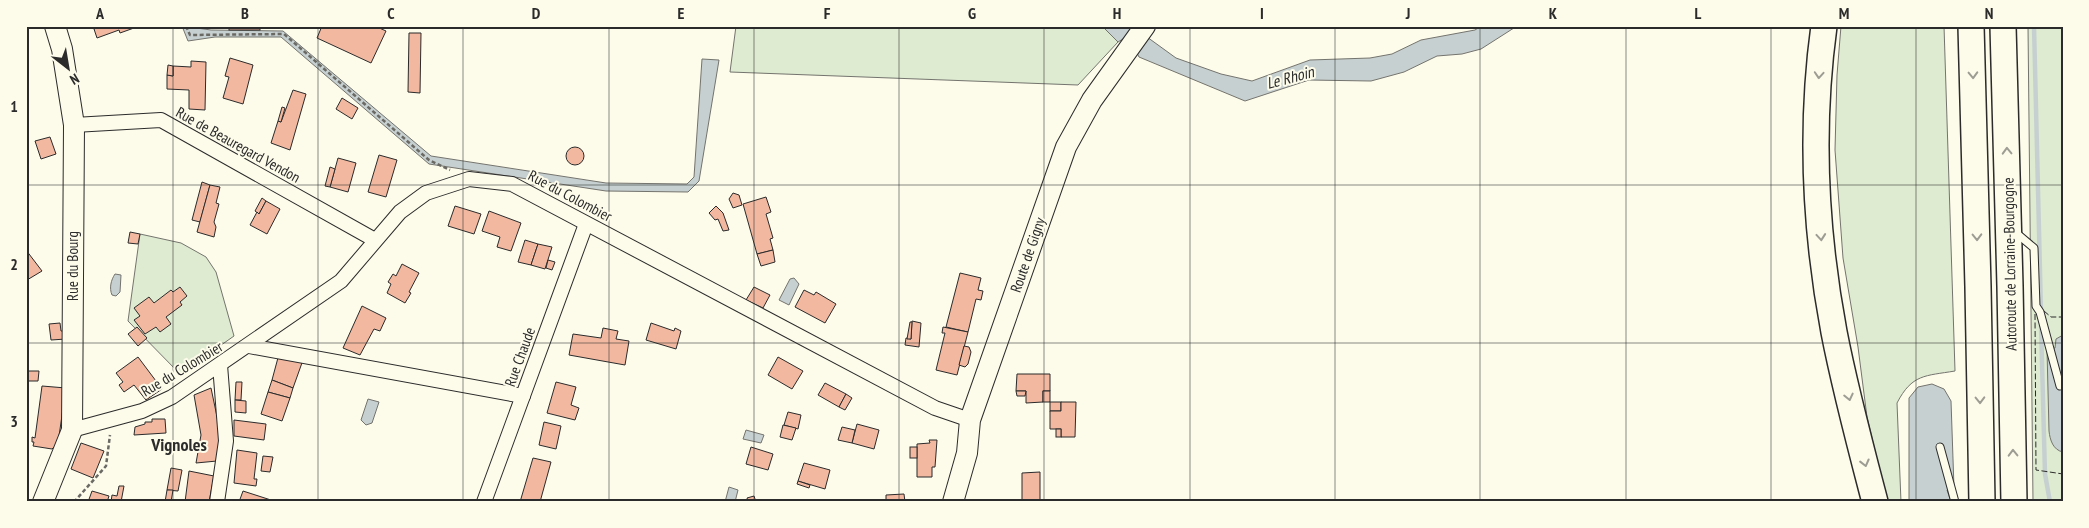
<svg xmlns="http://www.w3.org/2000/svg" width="2089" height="528" font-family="'PT Sans Narrow',sans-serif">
	<rect width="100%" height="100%" fill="#fdfbea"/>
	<g fill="#deebd1" stroke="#74746e">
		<path d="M736 26H1102L1118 42 1078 85 730 72Z"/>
		<path d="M1841 26H1944L1955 371C1925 376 1912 374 1897 403L1901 502H1887L1867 417 1858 347 1843 258 1835 150 1837 75Z"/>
		<path d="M2028 26H2063V502H2033Z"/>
		<path d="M140 234 181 243 206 257 216 272 234 336 180 374 128 321Z"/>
	</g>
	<g fill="#c7d0d0" stroke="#74746e">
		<path d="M182 26 211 30 283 31 431 156 606 183 687 184 694 177 702 59 719 60 699 181 688 192 606 191 429 164 281 37H215L188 41Z"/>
		<path d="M1102 26H1131L1136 31 1118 42Z"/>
		<path d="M1481 26H1517L1481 49 1462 54 1437 56 1404 72 1371 81 1309 80 1245 101 1139 57 1136 51 1147 37 1176 58 1221 74 1252 81 1310 60 1370 58 1392 54 1421 40 1475 30Z"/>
		<path d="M115 274 121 275 120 292 116 296 112 295C109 288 111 280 115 274Z"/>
		<path d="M794 278 799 284 789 305 779 300 790 279Z"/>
		<path d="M2063 335V452C2053 450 2050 440 2049 431L2047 350 2055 348 2056 339Z"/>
		<path d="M1932 384 1944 389 1951 401 1954 488 1947 490 1951 502H1909V398L1918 387Z"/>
		<path d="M368 399 379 402 372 423 366 425 361 420Z"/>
		<path d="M746 430 764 435 761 443 743 439Z"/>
		<path d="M729 487 738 490 735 502H725Z"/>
	</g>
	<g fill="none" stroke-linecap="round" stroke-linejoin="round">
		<g stroke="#c7d0d0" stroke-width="4.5">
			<path d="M2034 26 2041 312"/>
			<path d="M2041 325 2045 474 2050 502"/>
		</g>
	</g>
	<g fill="#f2b8a0" stroke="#2b2b2b">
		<path d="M102 26H134V28L120 33 119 30 97 38 94 29Z"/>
		<rect x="229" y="26" width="31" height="4"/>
		<path d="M322 26H375L386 31 371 63 317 38Z"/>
		<path d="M409 33H421L420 93 408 92Z"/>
		<path d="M230 58 253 65 243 104 223 98 229 77 225 76Z"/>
		<path d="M191 61 206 62 205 110 189 109V90L167 89V75L173 76V66L191 67Z"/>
		<path d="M168 65 173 66V76L167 75Z"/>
		<path d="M293 90 306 94 290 150 271 143 278 121 281 122Z"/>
		<path d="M342 98 358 108 352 119 336 109Z"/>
		<path d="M282 107 285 108 281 122 278 121Z"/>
		<path d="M50 137 56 154 41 159 35 141Z"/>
		<circle cx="575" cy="156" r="9"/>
		<path d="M379 155 397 160 386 197 368 192Z"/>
		<path d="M338 158 356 163 348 192 330 187Z"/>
		<path d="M330 167 335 169 330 187 325 186Z"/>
		<path d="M202 182 210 185 200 222 192 220Z"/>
		<path d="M210 185 220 187 216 203 219 204 214 222 216 227 214 237 197 232Z"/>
		<path d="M733 193 739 195 742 205 733 208 729 199Z"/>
		<path d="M766 197 771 212 766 214 773 238 770 239 773 250 757 254 743 204Z"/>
		<path d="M262 198 266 201 259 214 255 211Z"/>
		<path d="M266 201 280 209 267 234 250 225 257 212 259 214Z"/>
		<path d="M455 206 481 214 474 234 448 226Z"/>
		<path d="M716 206 723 213 729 230 723 231 718 219 715 220 709 213Z"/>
		<path d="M489 211 521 223 511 251 497 247 500 237 482 231Z"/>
		<path d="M130 232 140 234 138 244 128 243Z"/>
		<path d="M525 240 538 244 531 265 518 262Z"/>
		<path d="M538 244 552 247 545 269 531 265Z"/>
		<path d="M26 250 42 271 27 280 26 278Z"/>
		<path d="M773 250 775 262 761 266 757 254Z"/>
		<path d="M548 260 555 262 552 270 546 268Z"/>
		<path d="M402 264 419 273 409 292 411 293 405 303 387 293 391 284 388 282 393 274 396 276Z"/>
		<path d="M960 273 981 278 978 290 983 291 981 300 976 299 968 332 946 327Z"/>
		<path d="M180 287 187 296 180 302 182 305 166 317 171 324 160 332 156 327 145 334 134 320 140 316 134 308 149 297 154 303 171 290 173 292Z"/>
		<path d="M754 287 770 295 763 308 746 300Z"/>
		<path d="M804 290 814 295 816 292 836 304 825 323 795 307Z"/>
		<path d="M362 306 386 318 380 331 374 329 360 355 343 348Z"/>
		<path d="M912 321 921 323 919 347 905 345 906 338 911 339Z"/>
		<path d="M910 322H912L911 339H907Z"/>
		<path d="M60 323 61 331H66V339L51 340 49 324Z"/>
		<path d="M651 323 674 331 675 328 681 331 676 349 646 340Z"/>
		<path d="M137 327 147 338 138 346 128 334Z"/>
		<path d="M943 327 968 332 957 375 936 370 945 333H942Z"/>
		<path d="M603 328 618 331 616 339 629 341 625 365 569 355 573 334 601 338Z"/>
		<path d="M964 346 969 347 971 352 968 364 965 367 959 365Z"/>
		<path d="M279 354 303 360 293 388 272 380Z"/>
		<path d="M138 357 162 389 146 400 134 385 124 392 119 385 123 382 116 373Z"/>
		<path d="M778 357 803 371 792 389 768 375Z"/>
		<path d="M26 371H39L38 381H26Z"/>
		<path d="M1017 374H1050V391H1043V402L1026 403V391H1016Z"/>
		<path d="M272 380 293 388 290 398 268 392Z"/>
		<path d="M236 382H242L241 400H235Z"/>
		<path d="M556 382 576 387 571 405 579 408 575 420 547 413Z"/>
		<path d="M825 383 846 394 839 407 818 395Z"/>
		<path d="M42 386 66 388 58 443 52 449 33 446 34 442H32V437L35 438Z"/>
		<path d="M211 388 220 431 217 461 196 463 201 435 194 395Z"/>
		<path d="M1016 391H1026L1025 396H1017Z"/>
		<rect x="1043" y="391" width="7" height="11"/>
		<path d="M268 392 290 398 282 421 261 414Z"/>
		<path d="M846 394 852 398 845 410 839 407Z"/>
		<path d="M235 400 246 401V413L235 412Z"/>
		<rect x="1050" y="402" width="11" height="9"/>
		<path d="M1061 402H1076L1075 437H1061V429H1050V411H1061Z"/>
		<path d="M788 412 801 415 798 429 784 425Z"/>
		<path d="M152 419H165L166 433 134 435 135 427 145 424V422H152Z"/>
		<path d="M234 420 266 424 264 440 234 436Z"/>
		<path d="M544 422 561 426 556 449 539 445Z"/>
		<path d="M857 424 879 430 874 449 852 443Z"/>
		<path d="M783 425 796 428 792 440 780 437Z"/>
		<path d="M842 427 855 430 852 443 838 440Z"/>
		<rect x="1056" y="429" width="5" height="8"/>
		<path d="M929 440H937L935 467H932V477H917V444L930 443Z"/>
		<path d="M81 443 104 451 93 478 71 469Z"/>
		<path d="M751 447 773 454 768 470 746 464Z"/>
		<rect x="910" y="447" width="7" height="11"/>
		<path d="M237 450 257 453 254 479H257L256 486 234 483Z"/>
		<path d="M263 456 273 457 270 472 261 471Z"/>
		<path d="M533 458 551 462 540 502H520Z"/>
		<path d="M804 463 830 470 825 489 798 481Z"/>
		<path d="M171 468 182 470 178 491 167 490Z"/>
		<path d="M189 471 214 476 209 502H185Z"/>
		<path d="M1040 472V502H1022V473Z"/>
		<path d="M798 481 810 485 809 488 797 484Z"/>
		<path d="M119 486H124L121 502H111L112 495 117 496Z"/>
		<path d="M167 490H173L171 502H165Z"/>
		<path d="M92 491 109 496 107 502H88Z"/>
		<path d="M243 491 274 501V502H239Z"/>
		<path d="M904 494 905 502H886V495Z"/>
		<path d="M754 496 756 502H748L747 498Z"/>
	</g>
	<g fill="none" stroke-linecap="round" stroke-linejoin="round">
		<g stroke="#2b2b2b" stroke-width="9">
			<g id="lane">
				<path d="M2015 232 2034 248 2036 306 2040 312 2060 386"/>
				<path d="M1940 447 1955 502"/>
			</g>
		</g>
		<g stroke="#2b2b2b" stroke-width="16">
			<g id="street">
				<path d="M74 125 161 120 375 240"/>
				<path d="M249 346 523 396"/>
				<path d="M72 430 142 411 172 397 341 281 400 212 426 193 469 179 512 184 935 408 970 420"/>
				<path d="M217 502 226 441 220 365"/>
				<path d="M484 502 586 224"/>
			</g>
		</g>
		<g stroke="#2b2b2b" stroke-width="22">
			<g id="secondary">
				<path d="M43 502 72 430 74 125 62 49 55 26"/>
				<path d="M953 502 967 453 970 420 1066 147 1092 100 1145 26"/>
			</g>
		</g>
		<g stroke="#2b2b2b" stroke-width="28">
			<g id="highway">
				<path d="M1824 26C1810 128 1815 231 1834 332 1845 389 1860 445 1875 502"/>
				<path d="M1971 26 1978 287 1982 502"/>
				<path d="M2003 26 2010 286 2014 502"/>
			</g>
		</g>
		<g stroke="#6a6964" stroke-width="2.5" stroke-dasharray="4 2.5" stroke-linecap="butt">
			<path d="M186 26 190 35 284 34 429 160 450 170"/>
			<path d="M74 502 106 466 110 435"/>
		</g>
		<use href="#lane" stroke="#fdfbea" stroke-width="7"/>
		<use href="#street" stroke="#fdfbea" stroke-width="14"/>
		<use href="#secondary" stroke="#fdfbea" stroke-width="20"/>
		<use href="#highway" stroke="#fdfbea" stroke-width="25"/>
		<g stroke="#2b2b2b" stroke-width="1" stroke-dasharray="6 2.5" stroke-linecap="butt">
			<path d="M2044 311 2051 317H2063"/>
			<path d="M2035 314 2036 470 2063 474"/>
		</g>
	</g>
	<defs><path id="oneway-chevron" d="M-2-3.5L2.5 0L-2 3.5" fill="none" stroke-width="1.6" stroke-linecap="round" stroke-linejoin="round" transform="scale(1.25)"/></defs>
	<g stroke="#9e9d94">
		<use href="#oneway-chevron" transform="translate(1819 75) rotate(94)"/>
		<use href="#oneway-chevron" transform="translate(1973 75) rotate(88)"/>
		<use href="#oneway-chevron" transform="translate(2007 151) rotate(-92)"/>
		<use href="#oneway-chevron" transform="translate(1821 237) rotate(85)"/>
		<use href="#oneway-chevron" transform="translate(1977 237) rotate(89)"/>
		<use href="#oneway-chevron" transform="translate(1849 397) rotate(77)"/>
		<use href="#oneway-chevron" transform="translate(1980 400) rotate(89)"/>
		<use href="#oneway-chevron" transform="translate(2013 453) rotate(-91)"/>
		<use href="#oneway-chevron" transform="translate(1865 463) rotate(76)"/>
	</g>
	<path fill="none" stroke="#2b2b2b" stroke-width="1" stroke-opacity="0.55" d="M173 26V502M318 26V502M463 26V502M609 26V502M754 26V502M899 26V502M1044 26V502M1190 26V502M1335 26V502M1480 26V502M1626 26V502M1771 26V502M1916 26V502M26 185H2063M26 343H2063"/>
	<g text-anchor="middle" stroke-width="4" stroke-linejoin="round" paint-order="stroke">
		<g font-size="15" fill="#2b2b2b" stroke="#fdfbea">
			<text transform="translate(238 145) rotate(29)" y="5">Rue de Beauregard Vendon</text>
			<text transform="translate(570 196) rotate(28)" y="5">Rue du Colombier</text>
			<text transform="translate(1028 255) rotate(-71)" y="5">Route de Gigny</text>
			<text transform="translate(2010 264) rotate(-91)" y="5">Autoroute de Lorraine-Bourgogne</text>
			<text transform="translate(73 266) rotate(-90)" y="5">Rue du Bourg</text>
			<text transform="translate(520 357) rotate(-70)" y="5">Rue Chaude</text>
			<text transform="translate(182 369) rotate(-31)" y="5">Rue du Colombier</text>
		</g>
		<g font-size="16" font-style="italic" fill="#2b2b2b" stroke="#fdfbea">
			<text transform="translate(1290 77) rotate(-15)" y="6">Le Rhoin</text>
		</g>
		<g font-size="18" font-weight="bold" fill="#2b2b2b" stroke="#fdfbea">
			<text x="179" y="451">Vignoles</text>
		</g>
	</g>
	<rect width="2089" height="528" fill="none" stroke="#fdfbea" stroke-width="55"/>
	<g transform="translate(68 68) rotate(149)" stroke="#fdfbea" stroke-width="4" paint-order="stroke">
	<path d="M0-4L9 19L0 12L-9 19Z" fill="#2b2b2b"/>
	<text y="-8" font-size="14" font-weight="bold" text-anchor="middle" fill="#2b2b2b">N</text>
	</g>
	<rect x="28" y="28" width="2034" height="472" fill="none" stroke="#2b2b2b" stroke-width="2"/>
	<g font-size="16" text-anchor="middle" font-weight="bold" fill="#2b2b2b">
		<text x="100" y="19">A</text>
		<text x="245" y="19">B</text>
		<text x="391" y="19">C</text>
		<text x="536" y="19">D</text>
		<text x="681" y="19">E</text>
		<text x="827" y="19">F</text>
		<text x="972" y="19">G</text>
		<text x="1117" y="19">H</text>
		<text x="1262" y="19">I</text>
		<text x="1408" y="19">J</text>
		<text x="1553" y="19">K</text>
		<text x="1698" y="19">L</text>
		<text x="1844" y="19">M</text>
		<text x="1989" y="19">N</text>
		<text x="14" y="112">1</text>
		<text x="14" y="270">2</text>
		<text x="14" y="427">3</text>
	</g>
</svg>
